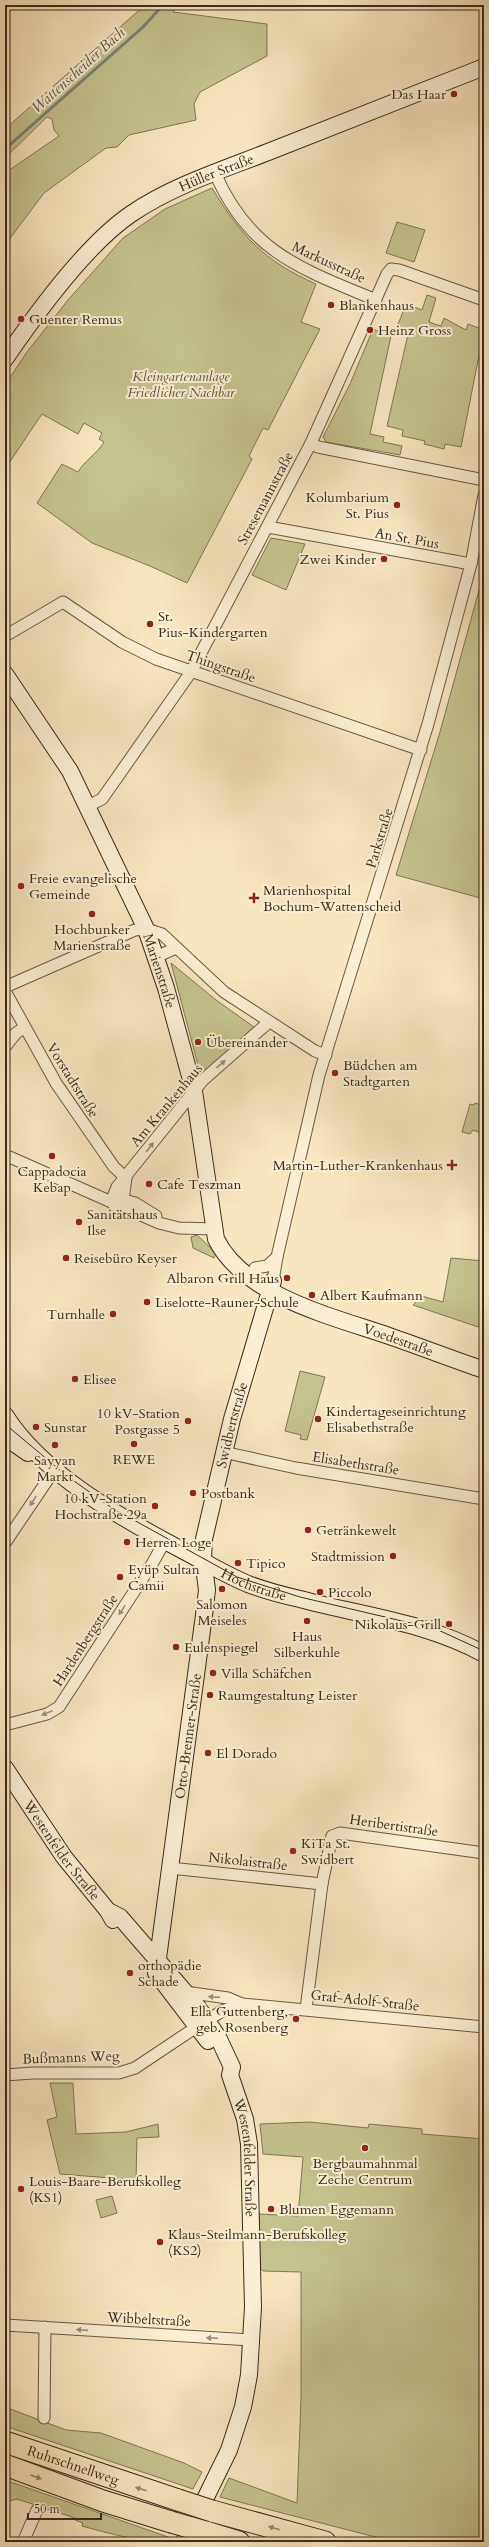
<svg xmlns="http://www.w3.org/2000/svg" width="489" height="2547" font-family="Cardo,serif">
	<rect width="100%" height="100%" fill="#f8e6bf"/>
	<filter id="stains"><feTurbulence type="fractalNoise" baseFrequency=".005" numOctaves="4"/><feColorMatrix values="0 0 0 0 .2 0 0 0 0 .09 0 0 0 0 .02 0 0 0 .5 -.17"/></filter>
	<radialGradient id="worn" r=".72"><stop offset=".6" stop-color="#630" stop-opacity="0"/><stop offset="1" stop-color="#630" stop-opacity=".3"/></radialGradient>
	<g fill="#c4c38d" stroke="#7e7754">
		<path d="M145 5H177L173 12 267 24V56L200 92 194 104 196 120 129 135 117 147 106 148 44 193 5 245V173L59 136 54 130 52 119 47 117 5 158V129Z"/>
		<path d="M212 188C241 236 264 261 316 284L301 322 320 329 268 430 263 428 249 456 252 459 187 583 150 566 92 543 37 503 62 464 78 472C85 460 96 455 104 442L99 439 102 433 84 423 78 434 42 414 5 469V385L27 352 68 300 123 238 165 209Z"/>
		<path d="M397 222 425 230 414 262 386 253Z"/>
		<path d="M427 295 436 298 429 322 441 326 444 318 466 330 468 324 484 330 461 447 445 444 444 449 424 444 425 441 402 436 403 430 387 426 409 330 397 327 406 304 422 310Z"/>
		<path d="M373 329 391 336 370 434 384 437 383 442 402 446 400 455 326 442 323 437 350 384Z"/>
		<path d="M271 538 305 544 286 590 252 575Z"/>
		<path d="M484 572V899L396 875 440 732Z"/>
		<path d="M171 963 216 1000 254 1027 207 1070 201 1071 198 1065Z"/>
		<path d="M475 1103 484 1106V1134L473 1130 470 1134 462 1132 470 1104 474 1105Z"/>
		<path d="M197 1235 216 1253 214 1258 193 1248 191 1237Z"/>
		<path d="M451 1258 484 1261V1329L413 1305 417 1301 418 1295 443 1302Z"/>
		<path d="M300 1371 325 1377 307 1440 300 1439 301 1435 285 1431Z"/>
		<path d="M50 2083H73L76 2134 126 2132 158 2124 159 2137 137 2138 136 2180 60 2174 47 2120 57 2117Z"/>
		<path d="M310 2122 368 2128 369 2124 422 2129V2134L484 2139V2542H395L220 2497 229 2478 297 2503 301 2398V2272L263 2271 260 2268 259 2214 298 2216 303 2157 263 2154 260 2124Z"/>
		<path d="M112 2196 117 2213 101 2218 96 2200Z"/>
		<path d="M5 2407 66 2430 101 2433 184 2463 202 2472 193 2489 5 2426Z"/>
		<path d="M5 2480 171 2538 170 2542C140 2542 111 2534 82 2526L83 2523 75 2520V2518L17 2499 5 2502Z"/>
	</g>
	<g fill="none" stroke-linecap="round" stroke-linejoin="round">
		<path stroke="#77837a" stroke-width="3" d="M5 149 143 27 163 5"/>
		<g stroke="#695a44" stroke-width="13">
			<g id="street">
				<path d="M215 173C249 252 301 269 376 300"/>
				<path d="M311 443 318 447 484 480"/>
				<path d="M268 527 471 564"/>
				<path d="M5 636 63 602 122 642 156 659 421 750"/>
				<path d="M88 806 102 799 191 672 311 443 387 274 391 269 399 270 484 300"/>
				<path d="M156 957 176 948"/>
				<path d="M5 987 135 930 146 929 162 934 224 992 315 1051 326 1055"/>
				<path d="M5 991 56 1083 114 1167 126 1178"/>
				<path d="M5 1047 16 1033 24 1028"/>
				<path d="M5 1155 159 1223 179 1228 214 1229"/>
				<path d="M126 1178 123 1200 114 1205 113 1197 117 1187 203 1080 269 1022"/>
				<path d="M117 1198 135 1203 156 1216"/>
				<path d="M255 1268 267 1266 277 1257"/>
				<path d="M273 1281 277 1257 319 1075 428 724 471 564 484 495"/>
				<path d="M223 1452 296 1468 484 1499"/>
				<path d="M5 1543 55 1469"/>
				<path d="M5 1725 47 1714 59 1707 152 1564 165 1541"/>
				<path d="M170 1868 322 1884"/>
				<path d="M185 1992 228 1998 242 2004"/>
				<path d="M306 2009 322 1884 332 1836 340 1833 484 1853"/>
				<path d="M207 2021 222 2011 242 2004 484 2027"/>
				<path d="M5 2075 33 2073H119L135 2068 198 2026"/>
				<path d="M5 2325 251 2340"/>
				<path d="M44 2418 45 2327"/>
				<path d="M23 2542 37 2510"/>
			</g>
		</g>
		<g stroke="#392b1b" stroke-width="18">
			<g id="secondary">
				<path id="s1" d="M5 359C35 315 87 244 131 214 172 186 222 170 268 152 340 124 412 96 484 67"/>
				<path id="s2" d="M5 674 70 771 146 929 166 988 194 1091 216 1239C244 1296 334 1317 389 1336 421 1347 452 1359 484 1370"/>
				<path id="s3" d="M5 1415C41 1473 121 1518 180 1549 203 1561 224 1574 248 1584 264 1590 282 1595 300 1599 362 1616 427 1622 484 1654"/>
				<path d="M5 1437 28 1453"/>
				<path id="s4" d="M5 1768 64 1857 108 1911 113 1920"/>
				<path id="s5" d="M108 1911 120 1917 197 2006 218 2037 232 2067 230 2075 245 2119 249 2144 253 2307 249 2375 243 2407 229 2450 184 2542"/>
				<path id="s6" d="M156 1973 204 1615 207 1590 203 1559 204 1539 232 1419 273 1281"/>
				<path d="M163 1982 208 2041"/>
			</g>
		</g>
		<g stroke="#392b1b" stroke-width="23">
			<g id="highway">
				<path id="s7" d="M5 2442 178 2500"/>
				<path d="M5 2465 103 2501 171 2522"/>
				<path d="M212 2511 325 2542"/>
				<path d="M206 2532 239 2542"/>
			</g>
		</g>
		<use href="#street" stroke="#faefd5" stroke-width="11"/>
		<use href="#secondary" stroke="#faefd5" stroke-width="16"/>
		<use href="#highway" stroke="#f8e6bf" stroke-width="21"/>
		<path stroke="#392b1b" stroke-width="1" d="M5 1424 67 1476 112 1508 237 1577 300 1597 436 1629 484 1651"/>
		<g stroke="#392b1b" stroke-width="23" stroke-linecap="butt">
			<g id="highway-bridge">
				<path d="M178 2500 212 2511"/>
				<path d="M171 2522 206 2532"/>
			</g>
		</g>
		<use href="#highway-bridge" stroke="#f8e6bf" stroke-width="21"/>
	</g>
	<defs><path id="oneway-solid" d="M-6-.8H1V-3.2L6.5 0L1 3.2V.8H-6Z"/></defs>
	<g fill="#9a8d78">
		<use href="#oneway-solid" transform="translate(221 1064) rotate(-41)"/>
		<use href="#oneway-solid" transform="translate(150 1147) rotate(-52)"/>
		<use href="#oneway-solid" transform="translate(33 1501) rotate(123)"/>
		<use href="#oneway-solid" transform="translate(122 1610) rotate(123)"/>
		<use href="#oneway-solid" transform="translate(47 1713) rotate(158)"/>
		<use href="#oneway-solid" transform="translate(214 1997) rotate(-176)"/>
		<use href="#oneway-solid" transform="translate(82 2330) rotate(-176)"/>
		<use href="#oneway-solid" transform="translate(212 2338) rotate(-177)"/>
	</g>
	<g fill="#98886d">
		<use href="#oneway-solid" transform="translate(36 2477) rotate(20)"/>
		<use href="#oneway-solid" transform="translate(141 2489) rotate(-162)"/>
		<use href="#oneway-solid" transform="translate(274 2528) rotate(-164)"/>
	</g>
	<g fill="#8f2418" stroke="#faefd5" stroke-width="1.5">
		<circle cx="454" cy="94" r="4"/>
		<circle cx="331" cy="305" r="4"/>
		<circle cx="21" cy="319" r="4"/>
		<circle cx="370" cy="330" r="4"/>
		<circle cx="397" cy="505" r="4"/>
		<circle cx="384" cy="559" r="4"/>
		<circle cx="150" cy="624" r="4"/>
		<circle cx="21" cy="886" r="4"/>
		<path d="M252 892h4v4h4v4h-4v4h-4v-4h-4v-4h4z"/>
		<circle cx="92" cy="914" r="4"/>
		<circle cx="198" cy="1042" r="4"/>
		<circle cx="335" cy="1073" r="4"/>
		<circle cx="52" cy="1156" r="4"/>
		<path d="M450 1159h4v4h4v4h-4v4h-4v-4h-4v-4h4z"/>
		<circle cx="149" cy="1184" r="4"/>
		<circle cx="79" cy="1222" r="4"/>
		<circle cx="66" cy="1258" r="4"/>
		<circle cx="287" cy="1278" r="4"/>
		<circle cx="312" cy="1295" r="4"/>
		<circle cx="147" cy="1302" r="4"/>
		<circle cx="113" cy="1314" r="4"/>
		<circle cx="75" cy="1379" r="4"/>
		<circle cx="318" cy="1419" r="4"/>
		<circle cx="188" cy="1421" r="4"/>
		<circle cx="36" cy="1427" r="4"/>
		<circle cx="134" cy="1444" r="4"/>
		<circle cx="55" cy="1445" r="4"/>
		<circle cx="193" cy="1493" r="4"/>
		<circle cx="155" cy="1506" r="4"/>
		<circle cx="308" cy="1530" r="4"/>
		<circle cx="127" cy="1542" r="4"/>
		<circle cx="393" cy="1556" r="4"/>
		<circle cx="238" cy="1563" r="4"/>
		<circle cx="120" cy="1577" r="4"/>
		<circle cx="222" cy="1589" r="4"/>
		<circle cx="320" cy="1592" r="4"/>
		<circle cx="307" cy="1621" r="4"/>
		<circle cx="449" cy="1624" r="4"/>
		<circle cx="176" cy="1647" r="4"/>
		<circle cx="213" cy="1673" r="4"/>
		<circle cx="210" cy="1695" r="4"/>
		<circle cx="208" cy="1753" r="4"/>
		<circle cx="293" cy="1851" r="4"/>
		<circle cx="130" cy="1973" r="4"/>
		<circle cx="296" cy="2019" r="4"/>
		<circle cx="365" cy="2148" r="4"/>
		<circle cx="21" cy="2189" r="4"/>
		<circle cx="271" cy="2209" r="4"/>
		<circle cx="160" cy="2242" r="4"/>
	</g>
	<g text-anchor="middle" stroke-width="4" stroke-linejoin="round" paint-order="stroke">
		<g font-size="14" fill="#392b1b" stroke="#faefd5" text-anchor="start">
			<text x="446" y="99" text-anchor="end">Das Haar</text>
			<text x="339" y="310">Blankenhaus</text>
			<text x="29" y="324">Guenter Remus</text>
			<text x="378" y="335">Heinz Gross</text>
			<text x="389" y="502" text-anchor="end">Kolumbarium<tspan x="389" dy="16">St. Pius</tspan></text>
			<text x="376" y="564" text-anchor="end">Zwei Kinder</text>
			<text x="158" y="621">St.<tspan x="158" dy="16">Pius-Kindergarten</tspan></text>
			<text x="29" y="883">Freie evangelische<tspan x="29" dy="16">Gemeinde</tspan></text>
			<text x="263" y="895">Marienhospital<tspan x="263" dy="16">Bochum-Wattenscheid</tspan></text>
			<text x="92" y="934" text-anchor="middle">Hochbunker<tspan x="92" dy="16">Marienstraße</tspan></text>
			<text x="206" y="1047">Übereinander</text>
			<text x="343" y="1070">Büdchen am<tspan x="343" dy="16">Stadtgarten</tspan></text>
			<text x="443" y="1170" text-anchor="end">Martin-Luther-Krankenhaus</text>
			<text x="52" y="1176" text-anchor="middle">Cappadocia<tspan x="52" dy="16">Kebap</tspan></text>
			<text x="157" y="1189">Cafe Teszman</text>
			<text x="87" y="1219">Sanitätshaus<tspan x="87" dy="16">Ilse</tspan></text>
			<text x="74" y="1263">Reisebüro Keyser</text>
			<text x="279" y="1283" text-anchor="end">Albaron Grill Haus</text>
			<text x="320" y="1300">Albert Kaufmann</text>
			<text x="155" y="1307">Liselotte-Rauner-Schule</text>
			<text x="105" y="1319" text-anchor="end">Turnhalle</text>
			<text x="83" y="1384">Elisee</text>
			<text x="326" y="1416">Kindertageseinrichtung<tspan x="326" dy="16">Elisabethstraße</tspan></text>
			<text x="180" y="1418" text-anchor="end">10 kV-Station<tspan x="180" dy="16">Postgasse 5</tspan></text>
			<text x="44" y="1432">Sunstar</text>
			<text x="134" y="1464" text-anchor="middle">REWE</text>
			<text x="55" y="1465" text-anchor="middle">Sayyan<tspan x="55" dy="16">Markt</tspan></text>
			<text x="201" y="1498">Postbank</text>
			<text x="147" y="1503" text-anchor="end">10 kV-Station<tspan x="147" dy="16">Hochstraße 29a</tspan></text>
			<text x="316" y="1535">Getränkewelt</text>
			<text x="135" y="1547">Herren Loge</text>
			<text x="385" y="1561" text-anchor="end">Stadtmission</text>
			<text x="246" y="1568">Tipico</text>
			<text x="128" y="1574">Eyüp Sultan<tspan x="128" dy="16">Camii</tspan></text>
			<text x="328" y="1597">Piccolo</text>
			<text x="222" y="1609" text-anchor="middle">Salomon<tspan x="222" dy="16">Meiseles</tspan></text>
			<text x="441" y="1629" text-anchor="end">Nikolaus-Grill</text>
			<text x="307" y="1641" text-anchor="middle">Haus<tspan x="307" dy="16">Silberkuhle</tspan></text>
			<text x="184" y="1652">Eulenspiegel</text>
			<text x="221" y="1678">Villa Schäfchen</text>
			<text x="218" y="1700">Raumgestaltung Leister</text>
			<text x="216" y="1758">El Dorado</text>
			<text x="301" y="1848">KiTa St.<tspan x="301" dy="16">Swidbert</tspan></text>
			<text x="138" y="1970">orthopädie<tspan x="138" dy="16">Schade</tspan></text>
			<text x="288" y="2016" text-anchor="end">Ella Guttenberg,<tspan x="288" dy="16">geb. Rosenberg</tspan></text>
			<text x="365" y="2168" text-anchor="middle">Bergbaumahnmal<tspan x="365" dy="16">Zeche Centrum</tspan></text>
			<text x="29" y="2186">Louis-Baare-Berufskolleg<tspan x="29" dy="16">(KS1)</tspan></text>
			<text x="279" y="2214">Blumen Eggemann</text>
			<text x="168" y="2239">Klaus-Steilmann-Berufskolleg<tspan x="168" dy="16">(KS2)</tspan></text>
		</g>
		<g font-size="14" fill="#392b1b" stroke="#faefd5">
			<text dy="5" stroke="none"><textPath href="#s1" startOffset="288">Hüller Straße</textPath></text>
			<text transform="translate(329 262) rotate(25)" y="5">Markusstraße</text>
			<text transform="translate(265 498) rotate(-62)" y="5">Stresemannstraße</text>
			<text transform="translate(407 538) rotate(10)" y="5">An St. Pius</text>
			<text transform="translate(221 666) rotate(19)" y="5">Thingstraße</text>
			<text transform="translate(379 838) rotate(-73)" y="5">Parkstraße</text>
			<text dy="5" stroke="none"><textPath href="#s2" startOffset="336">Marienstraße</textPath></text>
			<text transform="translate(73 1080) rotate(58)" y="5">Vorstadtstraße</text>
			<text transform="translate(166 1105) rotate(-50)" y="5">Am Krankenhaus</text>
			<text dy="5" stroke="none"><textPath href="#s2" startOffset="824">Voedestraße</textPath></text>
			<text dy="5" stroke="none"><textPath href="#s6" startOffset="555">Swidbertstraße</textPath></text>
			<text transform="translate(356 1463) rotate(9)" y="5">Elisabethstraße</text>
			<text dy="5" stroke="none"><textPath href="#s3" startOffset="305">Hochstraße</textPath></text>
			<text transform="translate(85 1640) rotate(-57)" y="5">Hardenbergstraße</text>
			<text dy="5" stroke="none"><textPath href="#s6" startOffset="239">Otto-Brenner-Straße</textPath></text>
			<text transform="translate(394 1825) rotate(8)" y="5">Heribertistraße</text>
			<text dy="5" stroke="none"><textPath href="#s4" startOffset="100">Westenfelder Straße</textPath></text>
			<text transform="translate(248 1861) rotate(6)" y="5">Nikolaistraße</text>
			<text transform="translate(365 2000) rotate(6)" y="5">Graf-Adolf-Straße</text>
			<text transform="translate(71 2057) rotate(-2)" y="5">Bußmanns Weg</text>
			<text dy="5" stroke="none"><textPath href="#s5" startOffset="295">Westenfelder Straße</textPath></text>
			<text transform="translate(149 2319) rotate(3)" y="5">Wibbeltstraße</text>
			<text dy="5" stroke="none"><textPath href="#s7" startOffset="72">Ruhrschnellweg</textPath></text>
		</g>
		<g font-size="14" font-style="italic" fill="#5c5138" stroke="#faefd5">
			<text x="181" y="381">Kleingartenanlage<tspan x="181" dy="16">Friedlicher Nachbar</tspan></text>
		</g>
		<g font-size="15" font-style="italic" fill="#535043" stroke="#faefd5">
			<text transform="translate(78 70) rotate(-42)" y="5">Wattenscheider Bach</text>
		</g>
	</g>
	<rect width="489" height="2547" fill="none" stroke="#f8e6bf" stroke-width="20"/>
	<rect x="6" y="6" width="477" height="2535" fill="none" stroke="#392b1b" stroke-width="2"/>
	<rect x="10" y="10" width="469" height="2527" fill="none" stroke="#392b1b"/>
	<path d="M28 2513v6h73v-6" fill="none" stroke="#392b1b" stroke-width="2"/>
	<text x="34" y="2513" font-size="12" fill="#392b1b" stroke="#faefd5" stroke-width="3" paint-order="stroke">50 m</text>
	<rect width="100%" height="100%" filter="url(#stains)"/>
	<rect width="100%" height="100%" fill="url(#worn)"/>
</svg>
